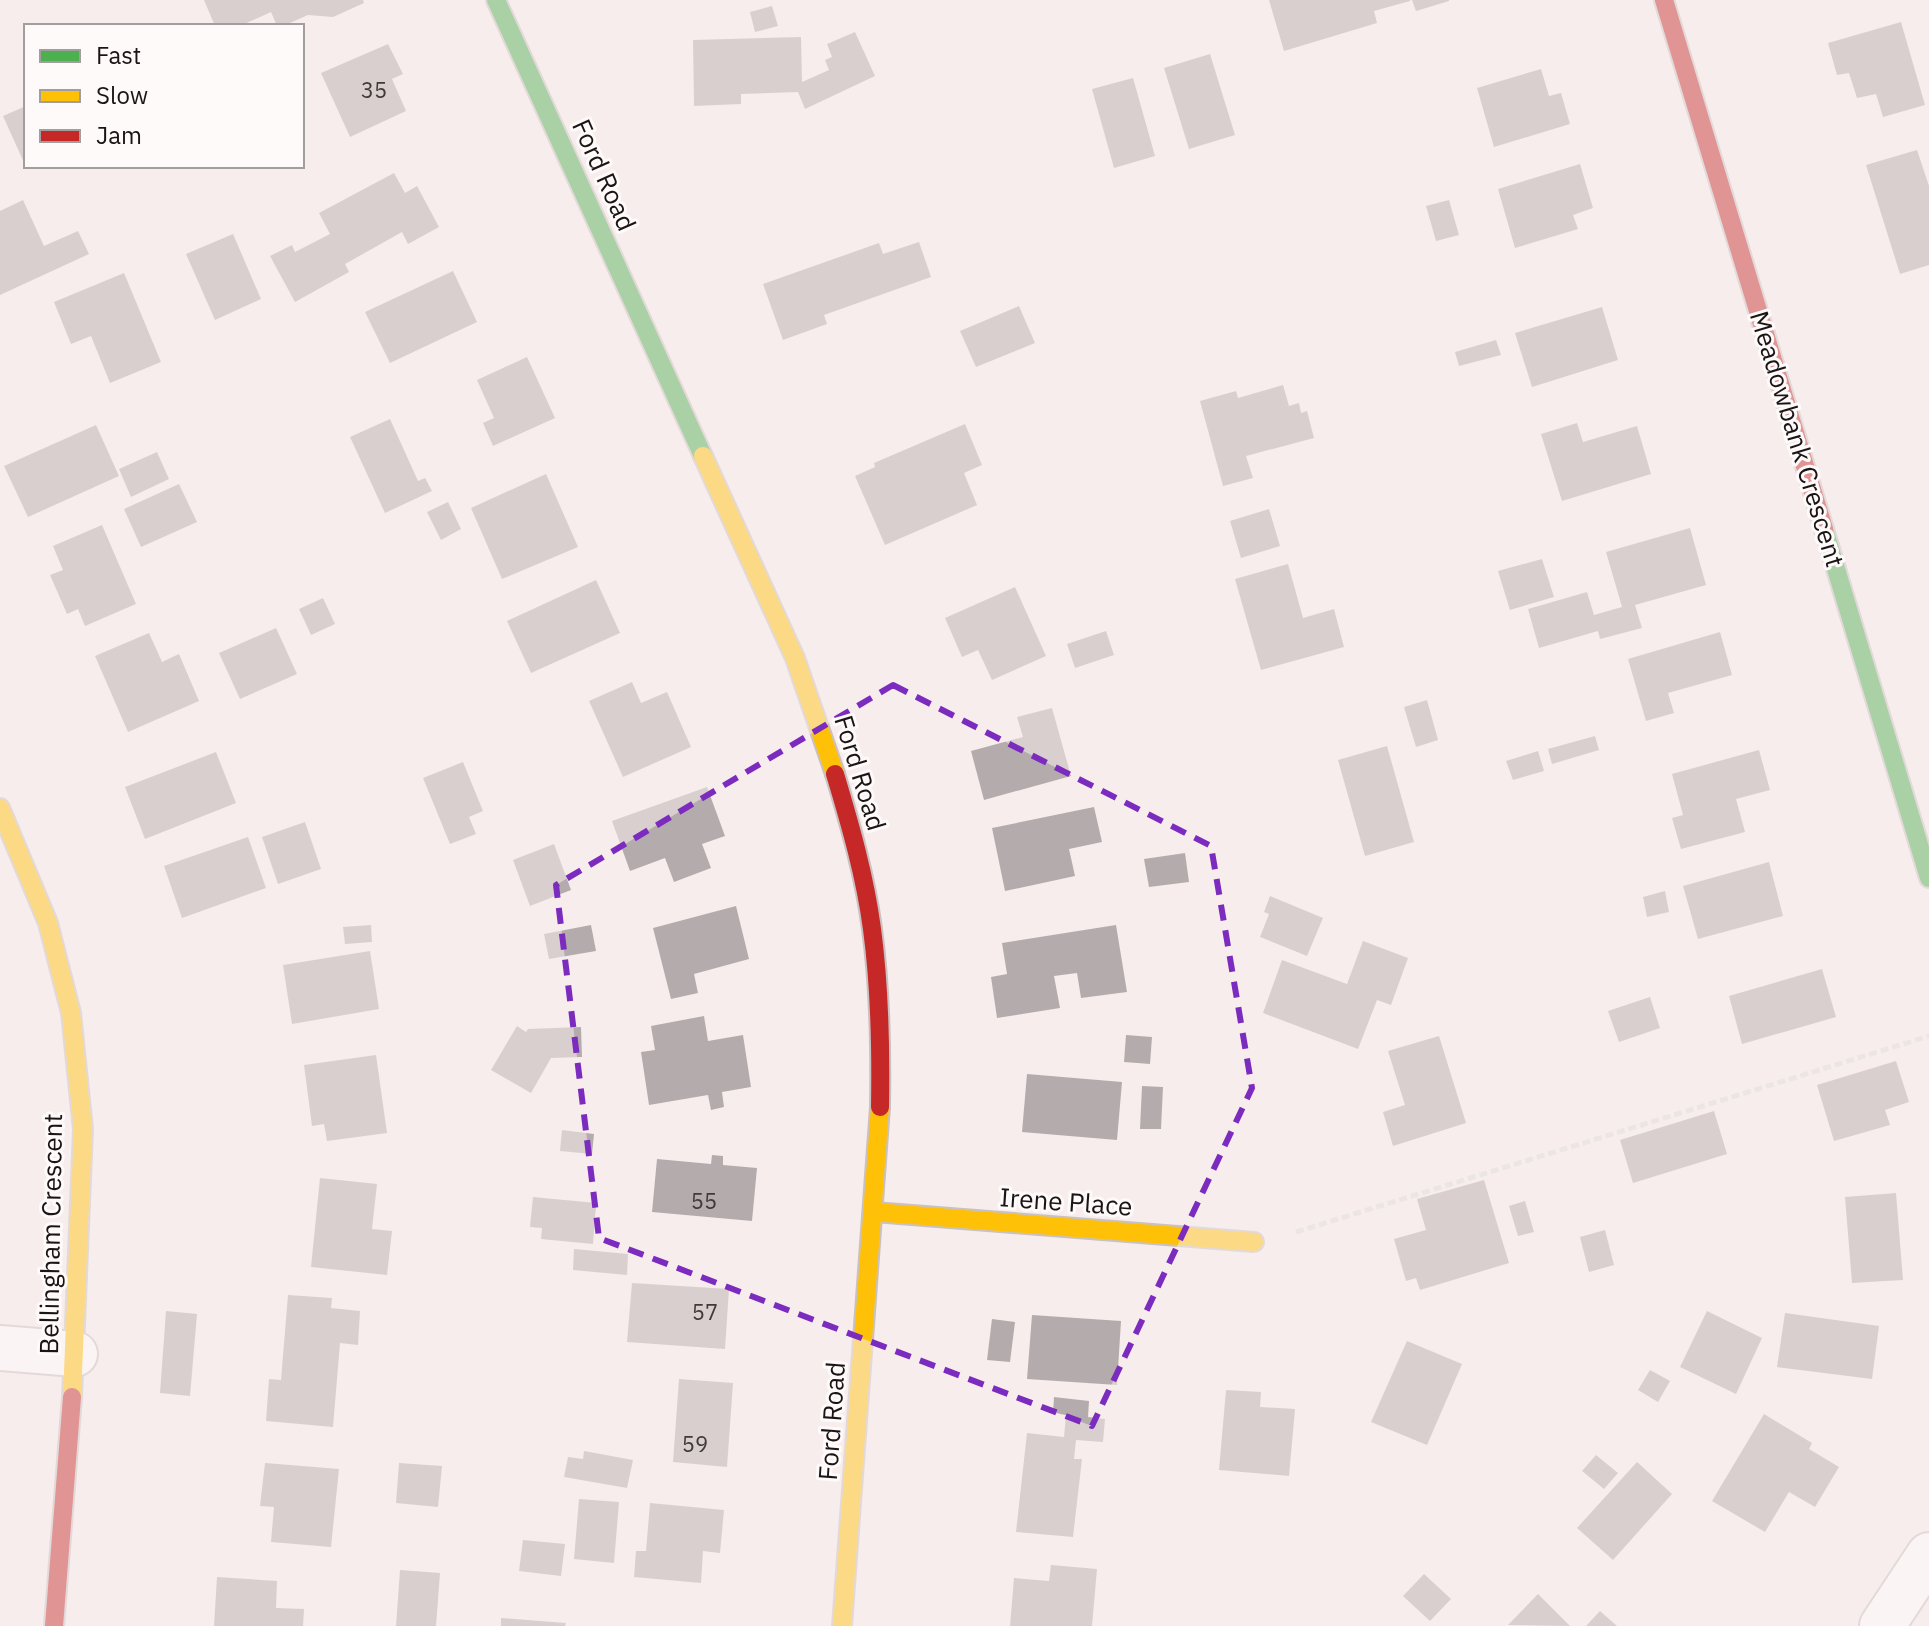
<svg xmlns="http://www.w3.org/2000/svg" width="1929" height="1626" font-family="'IBM Plex Sans',sans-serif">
	<rect width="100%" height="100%" fill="#f8eded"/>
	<g fill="#b4acac">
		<path d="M204 0H363L364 3 333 17 308 15 283 26H277L271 12 240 26H215Z"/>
		<path d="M1269 0H1410V1L1374 11 1377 23 1284 51Z"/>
		<path d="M1412 0H1449V1L1416 11Z"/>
		<path d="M772 6 778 26 755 32 750 12Z"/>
		<path d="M1901 22 1925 105 1883 117 1876 94 1857 98 1849 73 1837 75 1828 43Z"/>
		<path d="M855 32 875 76 805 109 798 92 741 94V104L694 106 693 40 801 37 802 82 829 70 825 60 832 57 827 44Z"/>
		<path d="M388 44 403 74 392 79 406 111 350 137 321 73Z"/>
		<path d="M1210 54 1235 135 1189 149 1164 68Z"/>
		<path d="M1541 69 1549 96 1561 93 1570 124 1494 147 1477 88Z"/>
		<path d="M1133 78 1155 156 1114 168 1092 89Z"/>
		<path d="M26 106V167L3 116Z"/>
		<path d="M1917 150 1929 186V265L1900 274 1866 165Z"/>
		<path d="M1580 164 1593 208 1573 215 1578 229 1515 248 1498 189Z"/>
		<path d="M394 173 405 193 417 186 439 227 408 244 402 232 345 264 349 272 295 302 270 256 292 245 295 252 330 234 319 213Z"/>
		<path d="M23 200 44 246 78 231 89 254 0 295V211Z"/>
		<path d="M1449 200 1459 235 1436 241 1426 206Z"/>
		<path d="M233 234 261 299 215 320 186 254Z"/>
		<path d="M919 242 931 277 824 315 827 324 783 340 763 284 879 243 883 254Z"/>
		<path d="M453 271 477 322 390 363 365 312Z"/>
		<path d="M124 273 161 362 110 383 91 336 71 344 54 302Z"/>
		<path d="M1019 306 1035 343 976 367 960 331Z"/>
		<path d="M1602 307 1618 360 1532 387 1515 333Z"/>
		<path d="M1496 340 1501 355 1459 366 1455 352Z"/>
		<path d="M527 357 555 418 493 446 483 423 494 418 477 380Z"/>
		<path d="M1283 385 1289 406 1299 403 1301 413 1307 411 1314 438 1246 456 1253 478 1223 486 1200 401 1236 391 1238 398Z"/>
		<path d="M390 419 418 481 425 478 432 491 385 513 350 437Z"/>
		<path d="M1577 423 1583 442 1637 426 1651 474 1562 501 1541 434Z"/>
		<path d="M965 424 982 465 964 473 977 505 885 545 855 476 875 467 874 463Z"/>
		<path d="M96 425 119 476 28 517 4 466Z"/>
		<path d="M157 452 169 479 131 497 119 469Z"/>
		<path d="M546 474 578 547 502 579 471 508Z"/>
		<path d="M179 484 197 522 141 547 124 509Z"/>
		<path d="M448 502 461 529 441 540 427 512Z"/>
		<path d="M1269 509 1280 546 1241 558 1230 521Z"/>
		<path d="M102 525 136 604 85 626 78 609 67 614 50 575 63 570 53 546Z"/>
		<path d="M1690 528 1706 585 1635 605 1642 628 1600 639 1598 631 1539 648 1528 609 1587 592 1594 615 1622 607 1606 552Z"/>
		<path d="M1542 559 1554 597 1510 610 1498 571Z"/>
		<path d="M1288 564 1303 618 1334 609 1344 647 1261 670 1235 579Z"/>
		<path d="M596 580 620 633 531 673 507 621Z"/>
		<path d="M1015 587 1046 656 992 680 978 650 962 657 945 618Z"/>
		<path d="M323 598 335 624 311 635 299 609Z"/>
		<path d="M276 628 297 674 240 699 219 653Z"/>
		<path d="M1106 631 1114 655 1075 668 1067 644Z"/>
		<path d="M1720 632 1732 675 1668 693 1674 713 1646 721 1628 659Z"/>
		<path d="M149 633 162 662 179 654 199 701 128 732 95 656Z"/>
		<path d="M632 682 641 703 667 692 691 747 623 777 589 701Z"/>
		<path d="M1427 700 1438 740 1416 747 1404 707Z"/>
		<path d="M1052 708 1071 776 984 800 971 751 1023 737 1017 717Z"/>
		<path d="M1595 736 1599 750 1552 764 1548 749Z"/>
		<path d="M1387 746 1414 842 1365 856 1338 760Z"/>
		<path d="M1759 750 1770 790 1736 799 1745 832 1681 849 1672 818 1683 815 1672 774Z"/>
		<path d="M1538 751 1544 771 1513 780 1506 761Z"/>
		<path d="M216 752 236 803 145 839 125 787Z"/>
		<path d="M463 762 483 811 469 817 476 834 450 844 423 778Z"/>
		<path d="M707 787 725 836 702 844 711 868 674 882 665 858 630 871 612 821Z"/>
		<path d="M1094 807 1102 842 1069 849 1075 876 1005 891 992 828Z"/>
		<path d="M305 822 321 869 278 884 262 837Z"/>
		<path d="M248 837 266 888 182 918 164 866Z"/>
		<path d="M554 844 571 890 530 906 513 860Z"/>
		<path d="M1185 853 1189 882 1149 887 1144 859Z"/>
		<path d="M1769 862 1783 916 1698 939 1683 886Z"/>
		<path d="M1665 891 1669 912 1647 917 1643 897Z"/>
		<path d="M1270 896 1323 918 1307 956 1260 937 1269 914 1264 912Z"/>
		<path d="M736 906 749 959 694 974 698 993 671 999 653 928Z"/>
		<path d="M371 925 372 942 345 944 343 927Z"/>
		<path d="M591 925 596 951 549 959 544 934Z"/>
		<path d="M1116 925 1127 992 1081 998 1077 973 1054 976 1060 1008 997 1018 991 977 1007 974 1002 943Z"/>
		<path d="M1363 941 1408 958 1391 1005 1377 1000 1358 1049 1263 1013 1282 960 1347 984Z"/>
		<path d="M370 951 379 1009 292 1024 283 965Z"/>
		<path d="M1822 969 1836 1017 1742 1044 1729 996Z"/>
		<path d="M1650 997 1660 1028 1619 1042 1608 1011Z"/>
		<path d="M704 1016 708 1041 743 1035 751 1087 722 1092 724 1107 711 1110 708 1095 649 1105 641 1052 655 1050 651 1026Z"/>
		<path d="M517 1026 526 1032 528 1029 581 1027 582 1057 551 1058 531 1093 491 1070Z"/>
		<path d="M1126 1035 1152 1037 1150 1064 1124 1062Z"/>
		<path d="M1439 1036 1466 1123 1393 1146 1383 1112 1405 1105 1388 1051Z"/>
		<path d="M376 1055 387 1133 327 1141 324 1124 312 1126 304 1065Z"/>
		<path d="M1896 1061 1909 1102 1885 1110 1890 1125 1834 1141 1817 1085Z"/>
		<path d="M1027 1074 1122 1082 1117 1140 1022 1132Z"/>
		<path d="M1142 1086 1163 1087 1161 1129H1140Z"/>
		<path d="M1714 1111 1727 1154 1633 1183 1620 1140Z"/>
		<path d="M562 1130 594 1134 592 1154 560 1151Z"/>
		<path d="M712 1155 723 1156V1165L757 1168 752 1221 652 1212 657 1159 711 1164Z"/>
		<path d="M320 1178 377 1184 372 1229 392 1231 387 1275 311 1267Z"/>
		<path d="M1484 1180 1509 1263 1420 1290 1416 1278 1406 1281 1394 1239 1426 1230 1417 1199Z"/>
		<path d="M1896 1193 1903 1280 1852 1283 1845 1197Z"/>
		<path d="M533 1197 596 1203 593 1244 541 1239 542 1228 530 1227Z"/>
		<path d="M1525 1201 1534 1232 1518 1236 1509 1206Z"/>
		<path d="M1605 1230 1614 1265 1589 1272 1580 1237Z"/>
		<path d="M574 1249 628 1254 627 1275 573 1270Z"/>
		<path d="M632 1283 729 1289 725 1349 627 1342Z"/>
		<path d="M288 1295 332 1298 331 1308 360 1311 358 1345 340 1343 333 1427 266 1421 269 1379 281 1380Z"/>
		<path d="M166 1311 197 1314 190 1396 160 1393Z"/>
		<path d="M1707 1311 1762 1338 1736 1394 1680 1367Z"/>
		<path d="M1785 1313 1879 1326 1872 1379 1777 1367Z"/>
		<path d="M1032 1315 1121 1321 1117 1385 1027 1379Z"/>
		<path d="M992 1319 1015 1322 1010 1362 987 1360Z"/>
		<path d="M1407 1341 1462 1364 1427 1445 1371 1422Z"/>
		<path d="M1650 1370 1670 1381 1658 1402 1638 1390Z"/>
		<path d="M679 1379 733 1383 727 1467 673 1462Z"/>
		<path d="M1226 1390 1261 1392 1260 1407 1295 1409 1289 1476 1219 1470Z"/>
		<path d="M1054 1397 1089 1401 1088 1417 1105 1419 1103 1442 1076 1440 1074 1459H1082L1073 1537 1016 1532 1027 1433 1064 1437 1066 1415 1053 1413Z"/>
		<path d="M1764 1414 1812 1443 1809 1449 1839 1467 1815 1507 1789 1492 1765 1532 1712 1501Z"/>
		<path d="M584 1451 633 1460 627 1488 564 1477 568 1457 583 1459Z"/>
		<path d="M1596 1455 1618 1473 1604 1489 1582 1471Z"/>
		<path d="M1637 1462 1672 1494 1613 1560 1577 1528Z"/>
		<path d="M265 1463 339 1469 331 1547 271 1542 274 1507 260 1506Z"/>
		<path d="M399 1463 442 1466 438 1507 396 1503Z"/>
		<path d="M579 1499 619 1502 614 1563 574 1559Z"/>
		<path d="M650 1503 724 1510 720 1553 703 1551 701 1583 634 1577 636 1551H646Z"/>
		<path d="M523 1540 565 1544 561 1576 519 1571Z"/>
		<path d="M1051 1565 1097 1569 1092 1626H1010L1014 1578 1049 1581Z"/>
		<path d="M400 1570 440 1573 436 1626H396Z"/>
		<path d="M1424 1574 1451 1599 1430 1621 1403 1596Z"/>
		<path d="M217 1577 277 1581 276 1608 304 1609 303 1626H214Z"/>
		<path d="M1538 1594 1570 1626 1508 1625Z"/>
		<path d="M1600 1611 1617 1626H1586Z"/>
		<path d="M501 1618 566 1623 565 1626H501Z"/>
	</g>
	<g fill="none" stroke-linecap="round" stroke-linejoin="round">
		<g stroke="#cac2c2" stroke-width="48">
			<g id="street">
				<path d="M0 1348 75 1354"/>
				<path d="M1882 1626 1929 1555"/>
			</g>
		</g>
		<g stroke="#cac2c2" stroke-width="22">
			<g id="fast">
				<path d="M496 0 703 456"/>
				<path d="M1824 529 1929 878"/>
			</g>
		</g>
		<g stroke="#cac2c2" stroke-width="22">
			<g id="slow">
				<path d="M703 456 795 658 835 774"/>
				<path d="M0 808 48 923 71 1013 83 1129 72 1397"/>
				<path d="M874 1212 1254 1242"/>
				<path d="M842 1626 880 1107"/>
			</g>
		</g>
		<g stroke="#cac2c2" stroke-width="22">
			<g id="jam">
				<path d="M1664 0 1824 529"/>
				<path d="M835 774C850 824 865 876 872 929 880 988 881 1048 880 1107"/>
				<path d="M54 1626 72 1397"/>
			</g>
		</g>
		<path stroke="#dedbdb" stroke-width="5" stroke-dasharray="8 4" stroke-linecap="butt" d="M1296 1232 1929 1036"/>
		<use href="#street" stroke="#fefcfc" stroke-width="44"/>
		<use href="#fast" stroke="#4caf50" stroke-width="18"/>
		<use href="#slow" stroke="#ffc107" stroke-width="18"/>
		<use href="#jam" stroke="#c62828" stroke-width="18"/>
	</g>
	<path d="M0 0H1929V1626H0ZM893 685 1211 846 1252 1088 1092 1426 599 1238 556 885Z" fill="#f8eded" fill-opacity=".55" fill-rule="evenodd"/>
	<path fill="none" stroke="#7b2cbf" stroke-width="6" stroke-dasharray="16 10" stroke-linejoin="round" d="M893 685 1211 846 1252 1088 1092 1426 599 1238 556 885Z"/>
	<g text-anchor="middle" stroke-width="6" stroke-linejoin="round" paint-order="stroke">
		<g font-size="22" fill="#403a3a">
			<text x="374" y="98">35</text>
			<text x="704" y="1209">55</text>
			<text x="705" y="1320">57</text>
			<text x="695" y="1452">59</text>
		</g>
		<g font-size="26" fill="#1a1414" stroke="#fefafa">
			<text transform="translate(604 175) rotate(66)" y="9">Ford Road</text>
			<text transform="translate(1797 439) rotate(73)" y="9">Meadowbank Crescent</text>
			<text transform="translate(860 773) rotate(73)" y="9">Ford Road</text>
			<text transform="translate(1066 1202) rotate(4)" y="9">Irene Place</text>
			<text transform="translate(51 1234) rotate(-89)" y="9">Bellingham Crescent</text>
			<text transform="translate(832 1421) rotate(-86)" y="9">Ford Road</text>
		</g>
	</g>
	<rect x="24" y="24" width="280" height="144" fill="#fefafa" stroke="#a39e9e" stroke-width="2"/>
	<rect x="40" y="50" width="40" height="12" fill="#4caf50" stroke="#a39e9e" stroke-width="2"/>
	<text x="96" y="64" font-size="24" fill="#1a1414">Fast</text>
	<rect x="40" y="90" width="40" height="12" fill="#ffc107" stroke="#a39e9e" stroke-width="2"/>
	<text x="96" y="104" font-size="24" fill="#1a1414">Slow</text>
	<rect x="40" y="130" width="40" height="12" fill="#c62828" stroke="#a39e9e" stroke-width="2"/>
	<text x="96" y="144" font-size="24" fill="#1a1414">Jam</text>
</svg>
